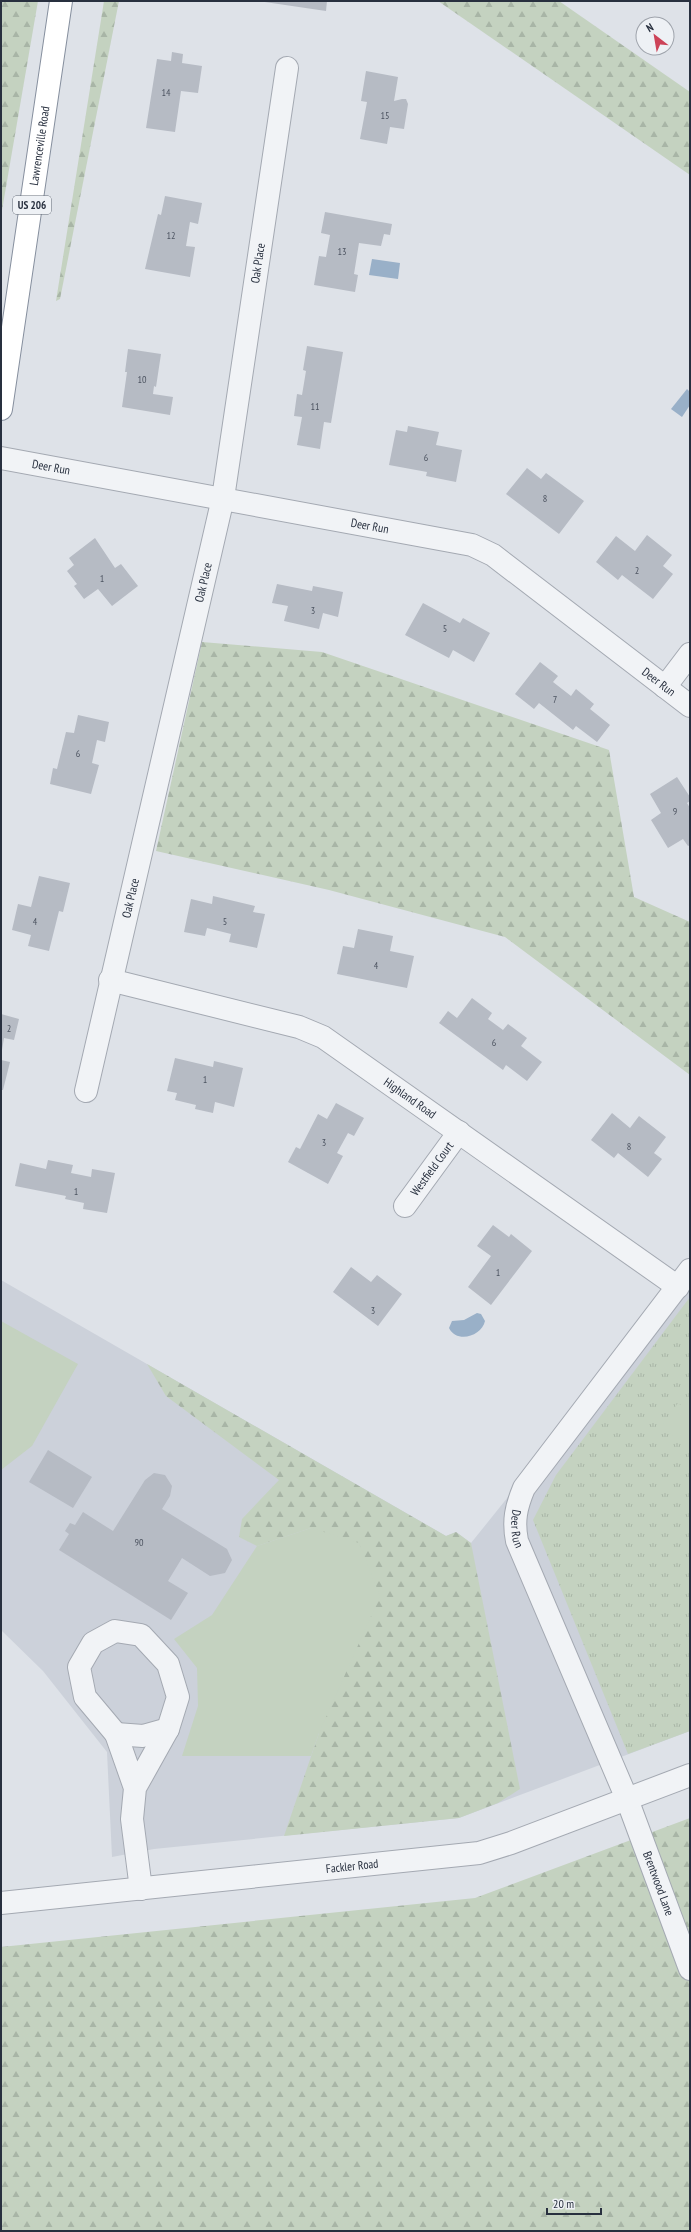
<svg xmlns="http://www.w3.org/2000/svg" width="691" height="2232" font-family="'PT Sans Narrow',sans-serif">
	<defs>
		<pattern id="grass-tufts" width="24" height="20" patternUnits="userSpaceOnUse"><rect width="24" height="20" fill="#c4d2c0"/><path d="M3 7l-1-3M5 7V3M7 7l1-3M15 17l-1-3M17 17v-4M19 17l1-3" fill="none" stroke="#a8b5a6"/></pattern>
		<pattern id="forest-firs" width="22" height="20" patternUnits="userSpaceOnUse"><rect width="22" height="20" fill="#c4d2c0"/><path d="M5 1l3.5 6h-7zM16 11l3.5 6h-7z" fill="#a8b5a6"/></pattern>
	</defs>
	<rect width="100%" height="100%" fill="#dee2e8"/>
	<path fill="#ccd1da" d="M690 1260V1731L459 1818 154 1849 112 1857 107 1752 43 1671 1 1630V1280L446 1536 456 1532 471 1543 678 1286Z"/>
	<path fill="url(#grass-tufts)" d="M690 1297V1731L628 1754 533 1520 556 1475Z"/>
	<g fill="url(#forest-firs)">
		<path d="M1 1H38L1 216Z"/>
		<path d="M104 1H119L60 299 56 301Z"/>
		<path d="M438 1H559L690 92V175Z"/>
		<path d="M202 642 322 652 609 750 634 897 690 922V1075L505 937 329 890 156 851Z"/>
		<path d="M147 1364 446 1536 456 1532 471 1543 520 1789 498 1803 459 1818 284 1836 319 1733 311 1528 257 1546 239 1537 242 1519 279 1480 166 1396Z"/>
		<path d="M690 1818V2231H1V1947L475 1898Z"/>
	</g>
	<g fill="#c4d2c0">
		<path d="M1 1321 78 1364 32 1446 1 1470Z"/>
		<path d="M678 1403 690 1412V1447L661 1427Z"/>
		<path d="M311 1528 359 1543 380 1596 319 1733 311 1756H182L198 1706 197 1668 174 1639 212 1615 257 1546Z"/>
	</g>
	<g fill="#99b0c8">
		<path d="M372 259 400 263 398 279 369 275Z"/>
		<path d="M687 389 690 392V405L682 417 671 409Z"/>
		<path d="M477 1313 481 1314 485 1321C482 1336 457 1344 449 1328L452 1321 464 1320Z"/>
	</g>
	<g fill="#b6bbc4">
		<path d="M258 1H327L326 11Z"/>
		<path d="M172 52 183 54 182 63 202 66 198 93 181 91 175 132 146 128 157 59 171 61Z"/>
		<path d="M366 71 398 77 394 101 402 99H406L408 104 404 129 390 127 387 144 360 139 367 102 361 101Z"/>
		<path d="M165 196 202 203 198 224 190 222 186 246 195 247 190 277 145 269 158 214 161 215Z"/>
		<path d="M325 212 392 224 390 235 384 234 381 246 359 243 354 274 358 275 355 292 314 285 319 256 326 257 330 235 321 233Z"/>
		<path d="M307 346 343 352 331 423 324 422 320 449 297 445 302 417 294 416 297 394 302 395 306 371 303 370Z"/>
		<path d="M128 349 161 354 156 387 154 386 153 394 173 397 170 415 122 407 127 372H125Z"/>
		<path d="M408 426 439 432 436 445 462 450 456 482 426 476 427 472 389 465 396 430 407 432Z"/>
		<path d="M527 468 541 479 546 473 584 501 559 534 506 494Z"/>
		<path d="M647 535 672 555 663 566 673 574 653 599 622 575 618 580 596 562 616 536 635 551Z"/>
		<path d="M95 538 115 568 121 564 138 586 112 606 98 589 84 599 74 586 77 584 67 571 74 565 69 558Z"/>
		<path d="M277 584 312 591 313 586 343 592 338 617 323 613 319 629 284 621 288 606 272 603Z"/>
		<path d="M423 603 460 623 463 618 490 633 474 662 453 650 449 658 405 635Z"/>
		<path d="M540 662 558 676 553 682 571 696 576 689 594 704 590 709 610 725 597 742 576 726 573 730 539 703 534 709 515 694Z"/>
		<path d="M78 715 109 722 105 742 97 740 92 763 99 765 91 794 50 784 53 768 57 769 66 732 74 733Z"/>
		<path d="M677 777 690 797V801L687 803 690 808V845L688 846 683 839 668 848 651 820 661 813 650 794Z"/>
		<path d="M39 876 70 883 63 912 59 911 49 951 28 946 31 935 12 930 18 904 31 907Z"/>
		<path d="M213 896 255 906 253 912 265 914 257 948 229 942 231 934 207 928 205 936 184 932 191 899 212 904Z"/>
		<path d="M358 929 393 936 390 951 414 956 407 988 337 974 343 946 354 948Z"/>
		<path d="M472 998 492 1013 488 1019 503 1030 508 1024 527 1038 521 1046 542 1062 527 1081 506 1065 503 1070 439 1023 448 1011 457 1018Z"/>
		<path d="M1 1014 19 1019 14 1040 4 1038 2 1050Z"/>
		<path d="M175 1058 213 1067 214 1061 243 1068 234 1107 215 1102 213 1113 195 1109 196 1105 175 1100 177 1093 167 1091Z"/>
		<path d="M1 1060 10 1062 3 1090H1Z"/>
		<path d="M336 1103 364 1118 354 1136 348 1133 337 1153 343 1156 328 1184 288 1162 296 1147 300 1149 318 1114 327 1119Z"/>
		<path d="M612 1113 630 1128 639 1116 666 1137 654 1153 662 1159 648 1177 618 1153 614 1158 591 1140Z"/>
		<path d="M48 1160 73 1165 71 1173 91 1177 92 1169 115 1173 107 1213 83 1209 84 1203 65 1199 66 1196 15 1186 20 1163 46 1169Z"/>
		<path d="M493 1225 509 1237 511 1234 532 1251 491 1305 468 1287 491 1256 477 1246Z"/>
		<path d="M351 1267 371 1282 377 1275 402 1294 378 1326 333 1292Z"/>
		<path d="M48 1450 92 1477 73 1508 29 1482Z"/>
		<path d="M154 1473 165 1475 172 1486 170 1496 162 1509 227 1549 232 1560 225 1573 210 1576 182 1558 168 1581 188 1593 171 1620 59 1550 69 1534 65 1531 70 1523 75 1525 83 1512 113 1531 145 1480Z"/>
	</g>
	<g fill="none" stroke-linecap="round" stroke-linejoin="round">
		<g stroke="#a4a9b2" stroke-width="24">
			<g id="minor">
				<path id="s1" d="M1 458 472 545 493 555 690 706"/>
				<path d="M665 687 690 654"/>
				<path id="s2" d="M110 980 299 1027 323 1037 678 1287"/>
				<path id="s3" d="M86 1091 223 498 287 68"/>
				<path id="s4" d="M405 1206 459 1132"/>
				<path id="s5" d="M690 1270 524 1488C516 1507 513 1521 517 1541L627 1799 690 1969"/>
				<path d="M116 1734 143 1736 168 1729"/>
				<path d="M135 1788 168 1729 178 1697 168 1664 141 1635 115 1631 93 1643 79 1667 85 1697 116 1734 135 1788 132 1819 141 1889"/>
				<path id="s6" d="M1 1903 479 1853 511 1843 690 1775"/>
			</g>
		</g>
		<g stroke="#868f9e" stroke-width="24">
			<g id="highway">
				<path id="s7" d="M1 409 61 1"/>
			</g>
		</g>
		<use href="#minor" stroke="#f1f3f6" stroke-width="22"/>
		<use href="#highway" stroke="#fff" stroke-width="22"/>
	</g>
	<g text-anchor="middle" stroke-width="3.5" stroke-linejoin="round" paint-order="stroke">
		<g font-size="10" fill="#4c5360">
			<text x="166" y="96">14</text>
			<text x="385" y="119">15</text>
			<text x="171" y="239">12</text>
			<text x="342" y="255">13</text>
			<text x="142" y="383">10</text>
			<text x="315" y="410">11</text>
			<text x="426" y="461">6</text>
			<text x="545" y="502">8</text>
			<text x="637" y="574">2</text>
			<text x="102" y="582">1</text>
			<text x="313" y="614">3</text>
			<text x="445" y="632">5</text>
			<text x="555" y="703">7</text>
			<text x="78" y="757">6</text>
			<text x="675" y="815">9</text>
			<text x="35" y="925">4</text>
			<text x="225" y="925">5</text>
			<text x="376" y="969">4</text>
			<text x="9" y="1032">2</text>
			<text x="494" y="1046">6</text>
			<text x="205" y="1083">1</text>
			<text x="324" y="1146">3</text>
			<text x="629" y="1150">8</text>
			<text x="76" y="1195">1</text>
			<text x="498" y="1276">1</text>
			<text x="373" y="1314">3</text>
			<text x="139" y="1546">90</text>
		</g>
		<rect fill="#eef1f5" stroke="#636a76" stroke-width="1" x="13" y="196" width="38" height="18" rx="3"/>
		<g font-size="11" font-weight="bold" fill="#28303f">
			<text x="32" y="209">US 206</text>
		</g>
		<g font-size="12" fill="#28303f" stroke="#eef1f5">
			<text dy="4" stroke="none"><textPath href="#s7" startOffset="266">Lawrenceville Road</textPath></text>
			<text dy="4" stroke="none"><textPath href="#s3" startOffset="846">Oak Place</textPath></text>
			<text dy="4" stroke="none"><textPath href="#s1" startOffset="51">Deer Run</textPath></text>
			<text dy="4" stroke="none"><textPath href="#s1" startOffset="375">Deer Run</textPath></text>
			<text dy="4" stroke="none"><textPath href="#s3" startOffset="522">Oak Place</textPath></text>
			<text dy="4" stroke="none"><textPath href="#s1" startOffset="711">Deer Run</textPath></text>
			<text dy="4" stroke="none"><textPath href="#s3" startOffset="198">Oak Place</textPath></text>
			<text dy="4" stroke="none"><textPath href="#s2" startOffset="327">Highland Road</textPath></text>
			<text dy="4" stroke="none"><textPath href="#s4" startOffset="46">Westfield Court</textPath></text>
			<text dy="4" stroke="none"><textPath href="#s5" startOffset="316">Deer Run</textPath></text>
			<text dy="4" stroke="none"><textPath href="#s6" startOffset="353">Fackler Road</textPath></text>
			<text dy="4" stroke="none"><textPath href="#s5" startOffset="699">Brentwood Lane</textPath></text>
		</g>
	</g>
	<rect width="691" height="2232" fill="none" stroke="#28303f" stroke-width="4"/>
	<g transform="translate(655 36) rotate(329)"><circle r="19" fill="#eef1f5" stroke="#9fa4ac"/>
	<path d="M0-3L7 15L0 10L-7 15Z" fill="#cd4358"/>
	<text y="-6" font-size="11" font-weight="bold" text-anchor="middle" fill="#28303f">N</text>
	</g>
	<path d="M547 2208v6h54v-6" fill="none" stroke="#28303f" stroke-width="2"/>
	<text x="553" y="2208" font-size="12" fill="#28303f" stroke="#eef1f5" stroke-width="3" paint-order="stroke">20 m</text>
</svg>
